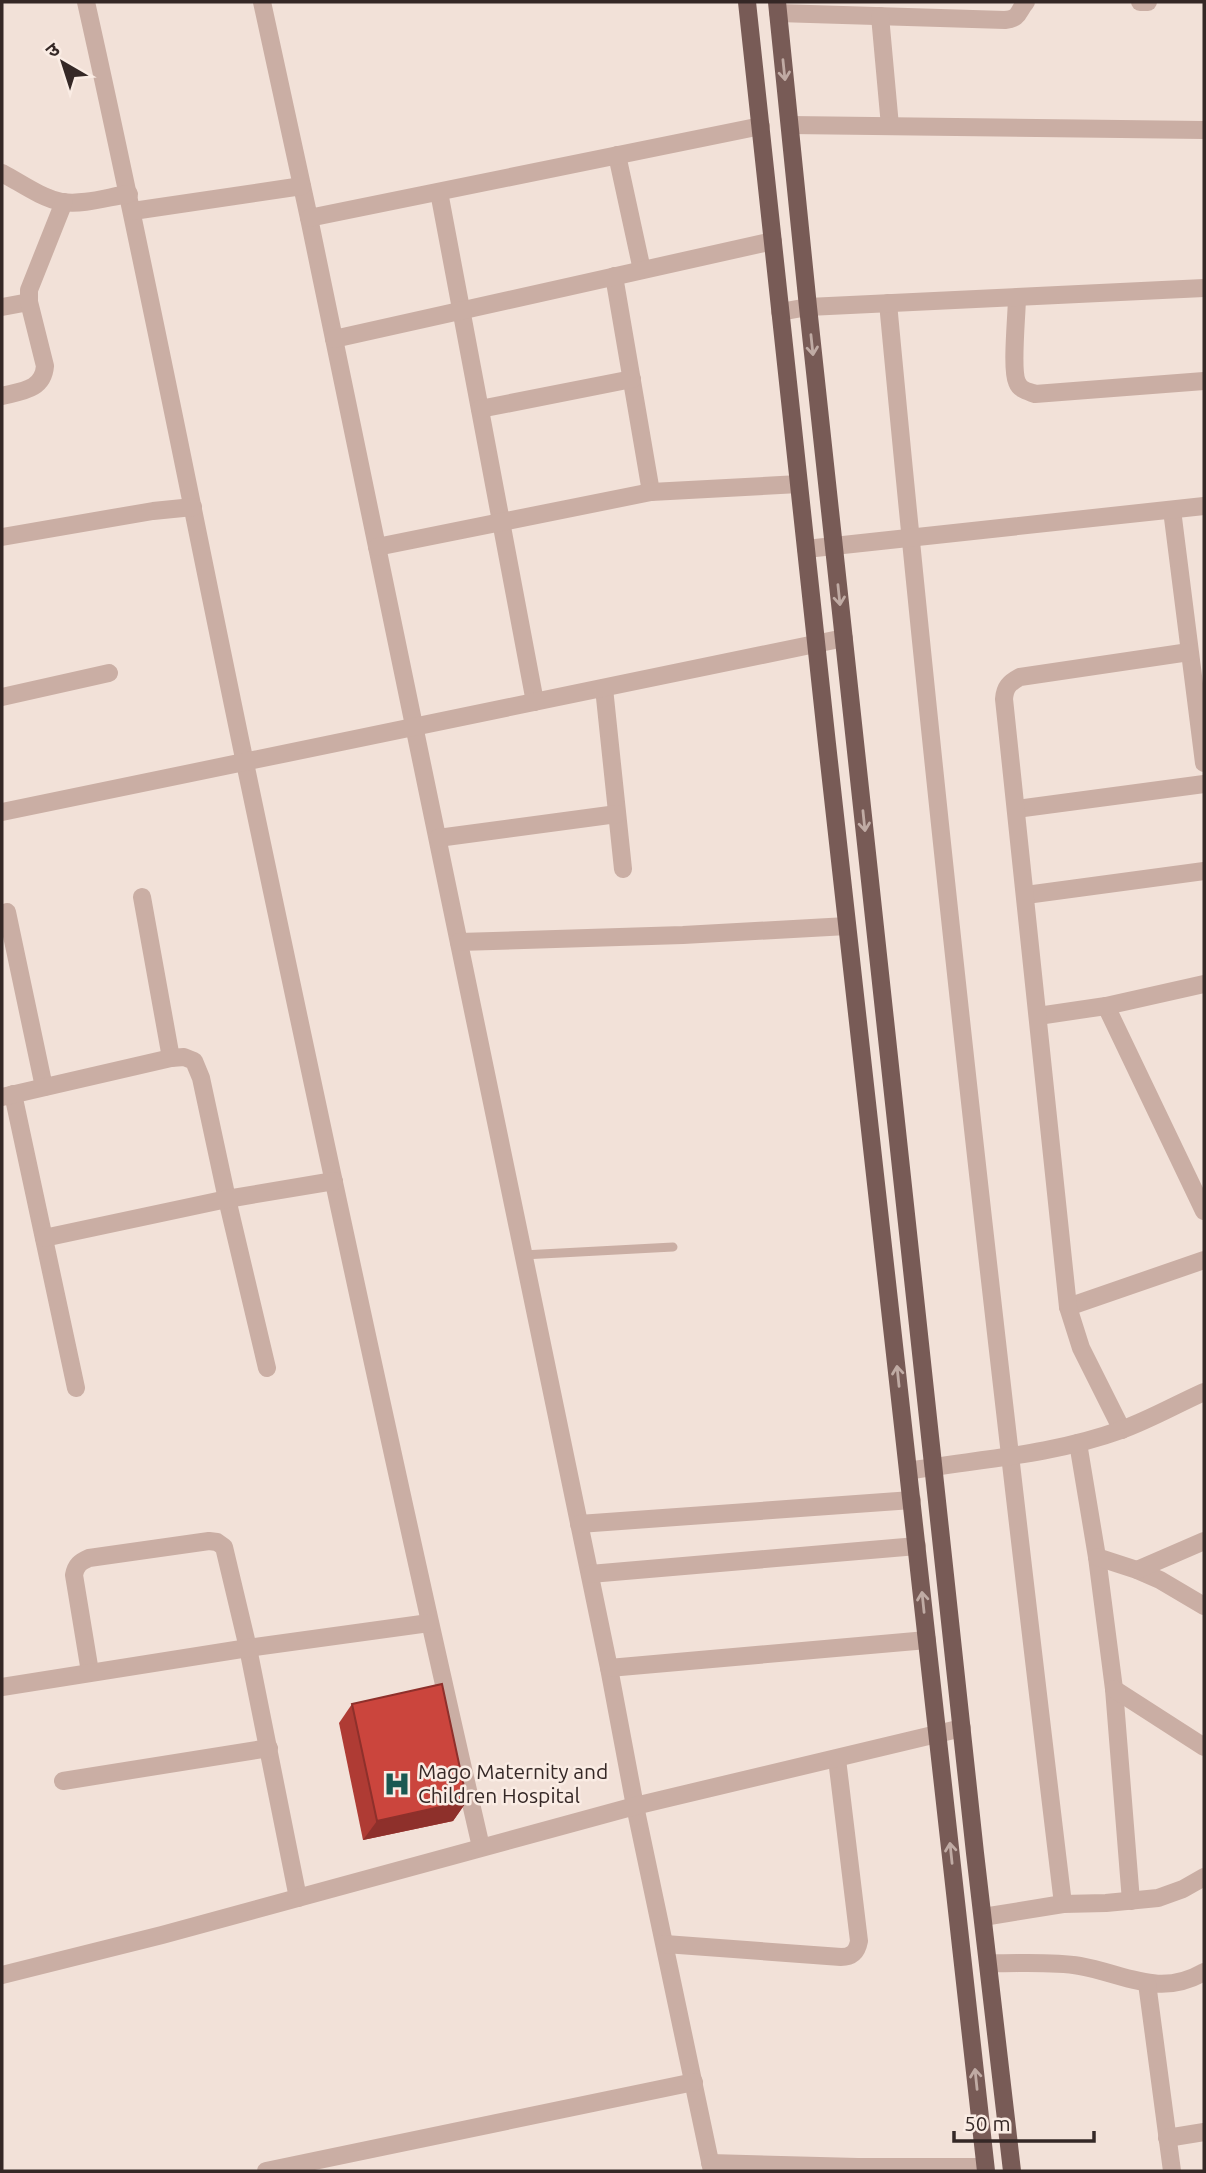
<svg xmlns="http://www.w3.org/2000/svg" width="1206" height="2173" font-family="Ubuntu,'Noto Sans Devanagari',sans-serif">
	<rect width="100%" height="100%" fill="#f2e1d8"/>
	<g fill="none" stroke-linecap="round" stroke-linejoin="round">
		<path stroke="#caaea4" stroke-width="9" d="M523 1255 673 1247"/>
		<g stroke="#caaea4" stroke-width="18">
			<path d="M86 2C143 255 192 509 245 763 321 1125 398 1487 481 1847"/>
			<path d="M262 2 309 218 609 1668 635 1806 712 2171"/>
			<path d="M1140 2H1148"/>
			<path d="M778 13 1005 20C1021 18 1017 12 1026 2"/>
			<path d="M880 16 890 126"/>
			<path d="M790 125 1204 130"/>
			<path d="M617 155 642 270"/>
			<path d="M2 173C21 183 41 198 62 202 84 205 108 197 129 194"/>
			<path d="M439 192 535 702"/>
			<path d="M133 211 302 186"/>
			<path d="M309 218 761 126"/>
			<path d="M614 276 651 492"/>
			<path d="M1017 297C1017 314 1011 369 1017 382 1020 390 1027 391 1035 394L1204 381"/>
			<path d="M888 303C938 838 999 1371 1063 1904"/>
			<path d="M2 307 29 302"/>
			<path d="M780 312 808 307 1204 288"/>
			<path d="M334 339 773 241"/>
			<path d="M2 396C22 391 43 390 45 366L29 302V290L64 202"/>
			<path d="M480 409 632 379"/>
			<path d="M1172 510 1204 763"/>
			<path d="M2 537 153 511 193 507"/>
			<path d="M377 547 651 492 799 484"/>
			<path d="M604 688 623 869"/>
			<path d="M2 697 109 673"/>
			<path d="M1016 809 1204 784"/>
			<path d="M2 812 844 638"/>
			<path d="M438 838 617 814"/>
			<path d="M1026 895 1204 871"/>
			<path d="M142 897 171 1058"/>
			<path d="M7 912 44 1087"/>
			<path d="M459 942 683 935 847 926"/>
			<path d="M1106 1006 1204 1211"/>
			<path d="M1038 1016 1106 1006 1204 984"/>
			<path d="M13 1094 76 1388"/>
			<path d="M2 1097 171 1058 184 1057 194 1061 201 1078 227 1199 267 1368"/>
			<path d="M44 1238 227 1199 334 1181"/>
			<path d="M1068 1307 1204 1260"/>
			<path d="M1122 1430 1081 1348 1068 1307 1004 699C1005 687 1009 683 1020 677L1189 652"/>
			<path d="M1078 1443 1097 1557 1114 1689 1131 1901"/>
			<path d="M908 1471C980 1459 1052 1455 1121 1430 1149 1420 1177 1404 1204 1392"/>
			<path d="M579 1524 912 1500"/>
			<path d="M1097 1557 1137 1570 1160 1580 1204 1606"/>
			<path d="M1137 1570 1204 1541"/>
			<path d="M590 1574 917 1546"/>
			<path d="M609 1668 927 1640"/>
			<path d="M90 1672 74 1575C76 1565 80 1562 89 1558L209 1541 217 1542 224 1547 248 1648 298 1898"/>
			<path d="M2 1687 248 1648 429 1623"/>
			<path d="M1114 1689 1204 1747"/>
			<path d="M63 1781 269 1748"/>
			<path d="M983 1917 1063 1904 1106 1903 1158 1898 1183 1889 1204 1877"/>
			<path d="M665 1944 841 1957C852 1957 857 1952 859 1941L837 1759"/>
			<path d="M988 1963C1017 1964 1050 1961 1080 1966 1125 1974 1159 1998 1204 1972"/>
			<path d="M2 1975 162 1935 635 1806 962 1728"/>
			<path d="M1147 1983 1172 2171"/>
			<path d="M1167 2138 1204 2132"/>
			<path d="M710 2163 858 2167H985"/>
			<path d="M266 2171 694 2082"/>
		</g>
		<path stroke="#caaea4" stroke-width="18" d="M806 549 1204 506"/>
		<g stroke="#785b56" stroke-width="18">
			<path d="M747 2 827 744 986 2171"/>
			<path d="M777 2 808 307 975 1853 1012 2171"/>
		</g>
	</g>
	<path fill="#af3b34" d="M352 1704 467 1801 453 1821 363 1840 339 1723Z"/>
	<path fill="#8e302b" d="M467 1801 453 1821 363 1840 377 1821Z"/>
	<path fill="#cb453d" stroke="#8e302b" stroke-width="2" d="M442 1684 467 1801 377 1821 352 1704Z"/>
	<defs><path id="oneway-shaft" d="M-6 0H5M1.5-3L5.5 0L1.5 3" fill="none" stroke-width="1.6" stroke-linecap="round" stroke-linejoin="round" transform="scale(1.75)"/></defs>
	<g stroke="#c0aba4">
		<use href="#oneway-shaft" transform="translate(784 70) rotate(84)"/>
		<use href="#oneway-shaft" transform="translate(812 345) rotate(84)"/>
		<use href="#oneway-shaft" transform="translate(839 595) rotate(84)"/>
		<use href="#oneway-shaft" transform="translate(864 821) rotate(84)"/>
		<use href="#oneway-shaft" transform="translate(898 1376) rotate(-96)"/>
		<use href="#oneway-shaft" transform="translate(923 1602) rotate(-96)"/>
		<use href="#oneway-shaft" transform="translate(951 1853) rotate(-96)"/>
		<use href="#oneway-shaft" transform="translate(976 2079) rotate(-96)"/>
	</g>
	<defs>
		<g id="hospital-bare" transform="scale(2.1)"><path d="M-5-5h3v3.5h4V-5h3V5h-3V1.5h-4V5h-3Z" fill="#1a5851" stroke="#faece4" stroke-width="2.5" paint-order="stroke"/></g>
	</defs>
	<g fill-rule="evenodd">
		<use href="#hospital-bare" x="397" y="1784"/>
	</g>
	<g text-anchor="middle" stroke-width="5" stroke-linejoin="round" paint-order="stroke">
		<g font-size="21" fill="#352826" stroke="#faece4" text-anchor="start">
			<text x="418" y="1779">Mago Maternity and<tspan x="418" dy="24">Children Hospital</tspan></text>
		</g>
	</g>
	<rect width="1206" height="2173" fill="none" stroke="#352826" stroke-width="7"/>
	<g transform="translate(63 63) rotate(321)" stroke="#faece4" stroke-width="5" paint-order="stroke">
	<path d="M0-5L12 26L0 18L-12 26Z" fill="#352826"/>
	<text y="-10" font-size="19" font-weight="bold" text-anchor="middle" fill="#352826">उ</text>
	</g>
	<path d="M954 2131v10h140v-10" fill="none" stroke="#352826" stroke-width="3.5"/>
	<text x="964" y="2131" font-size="21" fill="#352826" stroke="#faece4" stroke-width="5" paint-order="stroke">50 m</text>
</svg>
